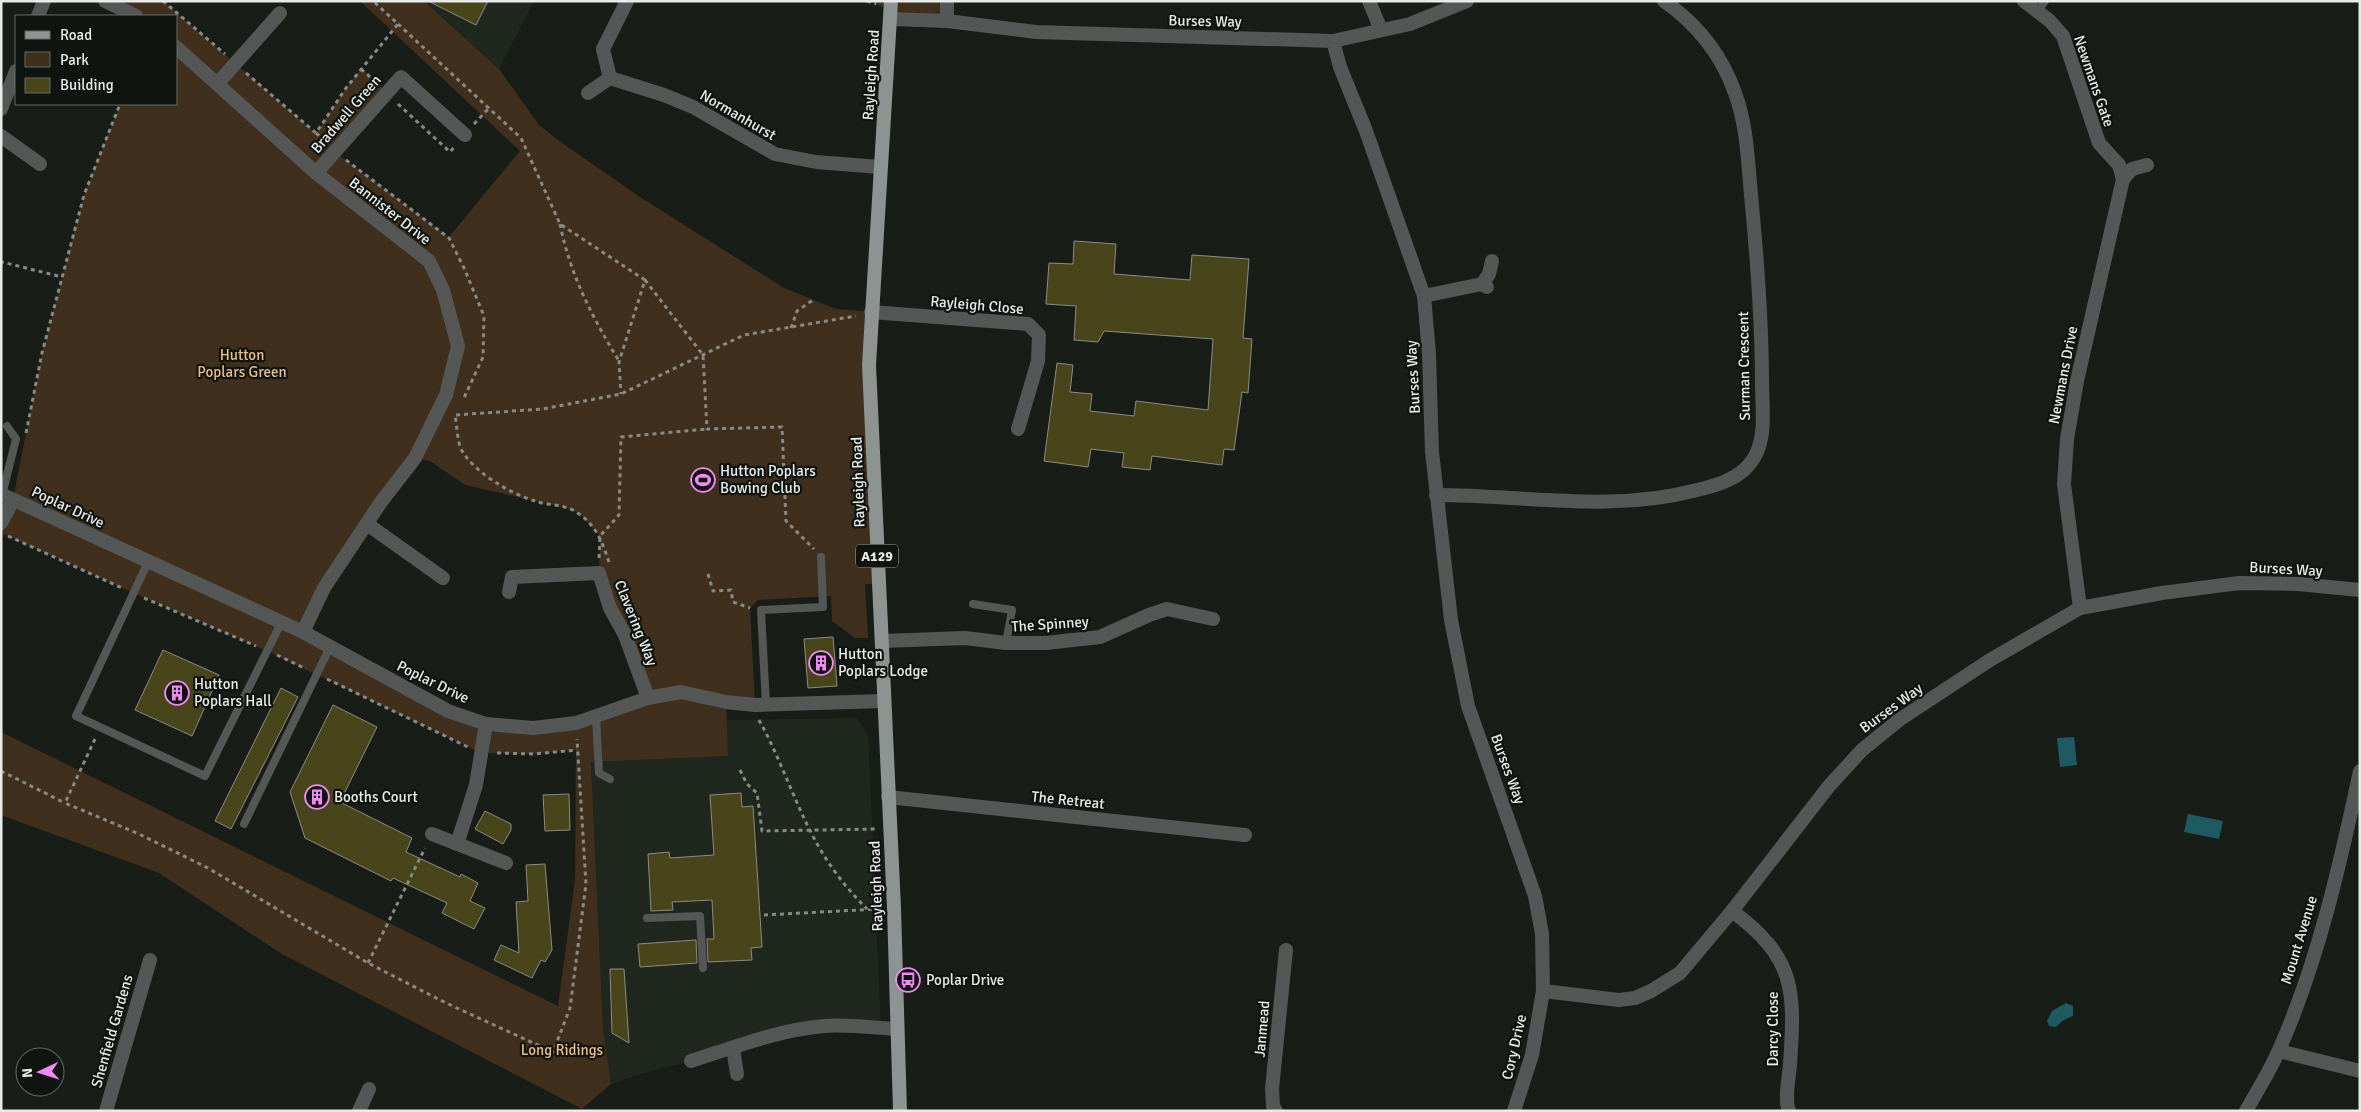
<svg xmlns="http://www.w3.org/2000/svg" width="2361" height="1112" font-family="Signika,sans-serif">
	<rect width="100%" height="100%" fill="#191d18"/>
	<g fill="#20271e">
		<path d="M424 1H534L499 69Z"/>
		<path d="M857 718 868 735 881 1028 826 1026 640 1074 611 1084 603 1029 591 762 727 756V720Z"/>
	</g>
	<g fill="#3f2f1c" fill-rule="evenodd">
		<path d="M105 1H163L316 133 346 88 361 69 387 93 335 152 449 237 520 151 360 1H424L499 69 539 125 562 143 640 197 784 288 836 309 871 312 878 584H865L868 638H855L832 621 831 596 758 600 750 608 755 705 726 702 728 756 591 762 603 1029 611 1084 582 1109 282 954 159 873 1 815V732L558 1006 575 880 576 750 534 754 481 753 267 651 134 593 1 533V494L13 499 42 353 84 195 120 104H176V16H136ZM415 458 430 461 465 485 566 508 579 513 600 536 599 573 648 698 533 728 448 711 303 631Z"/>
		<path d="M867 1H947V21L891 19V10Z"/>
	</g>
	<g fill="#1e5a61">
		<path d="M2074 737 2077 765 2060 767 2057 738Z"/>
		<path d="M2188 814 2223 821 2219 839 2184 832Z"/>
		<path d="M2066 1003 2073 1006V1016L2062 1021 2056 1027 2049 1026 2047 1021 2052 1011Z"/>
	</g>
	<g fill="#49451b" stroke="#8b8b84">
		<path d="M428 1H488L476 25Z"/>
		<path d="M1074 241 1116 244 1114 274 1190 280 1192 255 1249 259 1243 338 1252 339 1248 393 1242 392 1234 450 1224 449 1222 465 1152 456 1150 470 1122 467 1124 453 1091 449 1088 467 1044 461 1057 363 1073 365 1070 392 1092 394 1090 411 1134 416 1136 401 1208 410 1213 339 1104 331 1098 342 1074 340 1076 306 1046 304 1049 263 1073 264Z"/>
		<path d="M833 637 837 686 808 688 804 639Z"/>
		<path d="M163 650 219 675 192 736 135 710Z"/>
		<path d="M281 688 298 697 231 829 215 821Z"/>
		<path d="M333 705 377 727 340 802 412 838 406 852 460 877 461 874 478 883 470 901 485 908 474 929 442 913 447 903 393 878 391 881 305 838 290 792Z"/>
		<path d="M741 793 742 807 753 806 762 947 751 948 752 960 708 962 707 939H714L712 900 672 902 673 910 651 911 648 854 669 852 670 858 714 855 710 795Z"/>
		<path d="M569 794 570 830 545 831 543 795Z"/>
		<path d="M485 811 511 824V830L503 844 475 829Z"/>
		<path d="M545 864 552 950 545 962 541 960 532 978 494 960 501 945 519 953 516 902 528 901 526 865Z"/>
		<path d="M696 940 697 963 640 967 638 944Z"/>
		<path d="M610 969H624L629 1043 612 1033Z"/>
	</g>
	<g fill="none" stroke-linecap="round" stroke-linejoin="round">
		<g stroke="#878a86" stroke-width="3" stroke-dasharray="4 4" stroke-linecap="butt">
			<path d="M163 1 225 54"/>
			<path d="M867 1 876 4"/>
			<path d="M398 24 521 138 560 224 645 280 619 362 621 394"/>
			<path d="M361 69 376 82"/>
			<path d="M246 73 316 133"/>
			<path d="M398 104 450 152 455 146"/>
			<path d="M474 124 489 108"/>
			<path d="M325 141 316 133 346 88 398 24 373 1"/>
			<path d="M346 160 449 238 464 268 484 316 483 357 463 400"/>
			<path d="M560 224C570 274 592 317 619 361"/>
			<path d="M1 264 2 262 62 277"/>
			<path d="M645 280 703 355 707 429 782 427 786 521 814 549"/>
			<path d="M791 328 797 311 813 300"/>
			<path d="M26 433 42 353 84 195 120 104"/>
			<path d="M8 536 122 588"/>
			<path d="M599 558 600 536 619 515 621 437 707 429"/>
			<path d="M609 562C603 544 596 525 579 514 567 504 549 506 535 501 511 494 473 472 461 449 457 440 457 425 455 415L543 409 621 394 744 335 856 316"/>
			<path d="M708 574 713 591 731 590 733 602 750 608"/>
			<path d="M144 598 256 646"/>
			<path d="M277 655 306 669"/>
			<path d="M327 679 468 747"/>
			<path d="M759 720C782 761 796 808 820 849 833 871 849 891 867 909"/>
			<path d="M95 739 65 803 139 834 208 868 368 963 446 1003 553 1052 570 1008 586 884 577 739"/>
			<path d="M497 753 534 754 577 750"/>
			<path d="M740 770 747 784 757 793 762 831 877 829"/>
			<path d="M1 771 65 803"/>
			<path d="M764 915 878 909"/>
			<path d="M368 963 425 848"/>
		</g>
		<g stroke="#545756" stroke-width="8">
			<path d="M2038 11 2045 1"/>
			<path d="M2 495 16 439 7 426"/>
			<path d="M148 562 76 716 205 776 281 623"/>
			<path d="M973 604 1012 610 1006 643"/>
			<path d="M766 705 761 610 823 607 821 557"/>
			<path d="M596 717 599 773 610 779"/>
			<path d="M244 824 330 647"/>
			<path d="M647 918 700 916 703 968"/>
		</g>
		<g stroke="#545756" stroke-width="14">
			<path d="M105 1 136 16"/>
			<path d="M1369 1 1381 30"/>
			<path d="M2024 1 2050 21 2063 36 2099 143 2119 165 2123 179"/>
			<path d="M38 16 44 1"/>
			<path d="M891 19 947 21 1036 32 1333 41 1340 67 1366 131 1424 296 1429 354 1432 452 1451 620 1468 706 1535 896 1542 934 1543 991 1619 1000 1635 998 1651 991 1680 973 1732 911 1829 786 1862 750 1899 720 1990 660 2080 608 2162 593 2239 583 2298 584 2360 590"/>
			<path d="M947 21V1"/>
			<path d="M1333 41 1410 24 1467 1"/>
			<path d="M176 47 316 173 429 261 443 290 458 346 446 395 415 458 381 502 324 588 303 632"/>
			<path d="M610 78 603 49 627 1"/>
			<path d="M218 83 280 13"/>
			<path d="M588 93 610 78 664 95 693 107 775 154 816 162 880 167"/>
			<path d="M1 109 16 71"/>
			<path d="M1 136 40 164"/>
			<path d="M316 173 401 77 465 135"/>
			<path d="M1482 284 1489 274 1492 261"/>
			<path d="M1424 296 1482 284 1487 287"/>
			<path d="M871 312 1028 324 1039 335 1038 361 1018 429"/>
			<path d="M1 494 303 632 448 711 486 724 533 728 576 723 648 698 681 692 726 702 755 705 883 701"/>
			<path d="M1436 495C1523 495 1611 513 1697 490 1714 486 1732 481 1745 469 1749 465 1755 457 1757 452 1766 432 1762 404 1762 383 1762 320 1757 257 1751 195 1748 162 1747 125 1735 93 1722 56 1697 24 1664 1"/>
			<path d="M1 523 13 500"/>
			<path d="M367 524 443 578"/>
			<path d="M509 592 512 577 599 573 610 608 625 635 648 698"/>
			<path d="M2080 608 2064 484 2067 439 2077 381 2123 179 2132 169 2147 165"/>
			<path d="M882 641 965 638 1006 643H1046L1100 637 1149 615 1167 609 1213 619"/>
			<path d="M888 797 1245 835"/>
			<path d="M432 834 506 863"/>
			<path d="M457 844 476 785 486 724"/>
			<path d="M1732 911C1796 958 1795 991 1790 1065 1789 1078 1784 1099 1789 1111"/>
			<path d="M733 1048 737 1074"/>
			<path d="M2279 1051 2360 1071"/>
			<path d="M691 1061C735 1047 778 1030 824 1026 848 1024 873 1028 897 1029"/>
			<path d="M106 1111 150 960"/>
			<path d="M359 1111 369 1089"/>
			<path d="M1276 1111 1273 1106 1272 1089 1286 950"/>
			<path d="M1514 1111 1532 1055 1543 991"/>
			<path d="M2246 1111C2257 1091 2270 1071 2279 1050 2318 962 2340 865 2360 771"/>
		</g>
		<path stroke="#8d9391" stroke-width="14" d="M891 1 869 365 894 908 900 1111"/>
	</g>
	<defs>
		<g id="stadium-ring" transform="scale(1.25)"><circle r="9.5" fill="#101410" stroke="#f28af3" stroke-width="1.5"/><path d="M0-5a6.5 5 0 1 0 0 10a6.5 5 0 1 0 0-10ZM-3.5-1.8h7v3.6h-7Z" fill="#f28af3"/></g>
		<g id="building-ring" transform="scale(1.25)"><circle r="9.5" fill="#101410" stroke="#f28af3" stroke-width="1.5"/><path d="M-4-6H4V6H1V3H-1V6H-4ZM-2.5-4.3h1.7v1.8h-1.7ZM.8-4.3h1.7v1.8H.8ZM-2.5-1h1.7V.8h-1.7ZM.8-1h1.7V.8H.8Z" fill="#f28af3"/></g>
		<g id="bus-ring" transform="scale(1.25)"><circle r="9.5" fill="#101410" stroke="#f28af3" stroke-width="1.5"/><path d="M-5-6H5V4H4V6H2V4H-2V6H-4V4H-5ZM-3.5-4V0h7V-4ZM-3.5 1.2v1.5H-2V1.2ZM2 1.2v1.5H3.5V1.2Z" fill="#f28af3"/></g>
	</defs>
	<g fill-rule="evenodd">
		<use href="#stadium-ring" x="703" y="480"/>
		<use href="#building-ring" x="821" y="663"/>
		<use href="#building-ring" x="177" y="693"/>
		<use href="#building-ring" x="317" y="797"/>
		<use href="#bus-ring" x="908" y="980"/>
	</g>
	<g text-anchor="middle" stroke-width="4.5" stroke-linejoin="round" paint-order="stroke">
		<rect fill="#101410" stroke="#a7aaa6" stroke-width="1" x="856" y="544.5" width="42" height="23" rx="4"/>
		<g font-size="14" font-weight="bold" fill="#e8ebe7">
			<text x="877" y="561">A129</text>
		</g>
		<g font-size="15" fill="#e8ebe7" stroke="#101410">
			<text transform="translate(1205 21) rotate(1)" y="5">Burses Way</text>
			<text transform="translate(871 75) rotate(-86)" y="5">Rayleigh Road</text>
			<text transform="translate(2094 81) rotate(71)" y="5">Newmans Gate</text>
			<text transform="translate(346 114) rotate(-49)" y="5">Bradwell Green</text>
			<text transform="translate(738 115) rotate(30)" y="5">Normanhurst</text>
			<text transform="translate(390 211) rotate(38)" y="5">Bannister Drive</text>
			<text transform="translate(977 305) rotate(5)" y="5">Rayleigh Close</text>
			<text transform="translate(1744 366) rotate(-91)" y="5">Surman Crescent</text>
			<text transform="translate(2063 375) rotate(-79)" y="5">Newmans Drive</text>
			<text transform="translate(1413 377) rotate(-93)" y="5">Burses Way</text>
			<text transform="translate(858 482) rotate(-92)" y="5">Rayleigh Road</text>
			<text transform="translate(68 507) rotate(25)" y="5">Poplar Drive</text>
			<text transform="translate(2286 569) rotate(3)" y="5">Burses Way</text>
			<text transform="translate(636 623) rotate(68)" y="5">Clavering Way</text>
			<text transform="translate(1050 624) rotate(-4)" y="5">The Spinney</text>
			<text transform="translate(433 682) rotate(26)" y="5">Poplar Drive</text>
			<text transform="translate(1891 708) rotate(-36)" y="5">Burses Way</text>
			<text transform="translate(1508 769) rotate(70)" y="5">Burses Way</text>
			<text transform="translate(1068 800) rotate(6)" y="5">The Retreat</text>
			<text transform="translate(876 886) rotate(-92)" y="5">Rayleigh Road</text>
			<text transform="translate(2299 940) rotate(-73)" y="5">Mount Avenue</text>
			<text transform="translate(1262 1029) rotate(-85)" y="5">Janmead</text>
			<text transform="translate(1773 1029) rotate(-90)" y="5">Darcy Close</text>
			<text transform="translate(112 1031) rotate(-74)" y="5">Shenfield Gardens</text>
			<text transform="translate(1514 1047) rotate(-77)" y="5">Cory Drive</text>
		</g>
		<g font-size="15" fill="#edbc84" stroke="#101410">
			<text x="242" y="360">Hutton<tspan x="242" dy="17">Poplars Green</tspan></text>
			<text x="562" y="1055">Long Ridings</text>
		</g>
		<g font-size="15" fill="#e8ebe7" stroke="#101410" text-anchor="start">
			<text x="720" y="476">Hutton Poplars<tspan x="720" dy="17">Bowing Club</tspan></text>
			<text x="838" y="659">Hutton<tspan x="838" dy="17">Poplars Lodge</tspan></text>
			<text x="194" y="689">Hutton<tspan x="194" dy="17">Poplars Hall</tspan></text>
			<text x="334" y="802">Booths Court</text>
			<text x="926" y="985">Poplar Drive</text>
		</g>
	</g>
	<rect width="2361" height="1112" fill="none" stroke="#e8ebe7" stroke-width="5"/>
	<rect x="15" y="15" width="162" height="90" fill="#101410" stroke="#666a66"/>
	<rect x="25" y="31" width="25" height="8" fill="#8d9391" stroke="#666a66"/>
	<text x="60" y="40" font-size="15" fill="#e8ebe7">Road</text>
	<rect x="25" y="52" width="25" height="15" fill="#3f2f1c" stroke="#666a66"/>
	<text x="60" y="65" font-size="15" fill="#e8ebe7">Park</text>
	<rect x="25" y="78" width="25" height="15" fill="#49451b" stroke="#666a66"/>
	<text x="60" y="90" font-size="15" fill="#e8ebe7">Building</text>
	<g transform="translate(40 1072) rotate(266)"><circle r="24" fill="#101410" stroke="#666a66"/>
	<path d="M0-4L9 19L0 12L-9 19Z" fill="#f28af3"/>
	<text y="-8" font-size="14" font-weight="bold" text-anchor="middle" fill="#e8ebe7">N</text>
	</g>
</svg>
